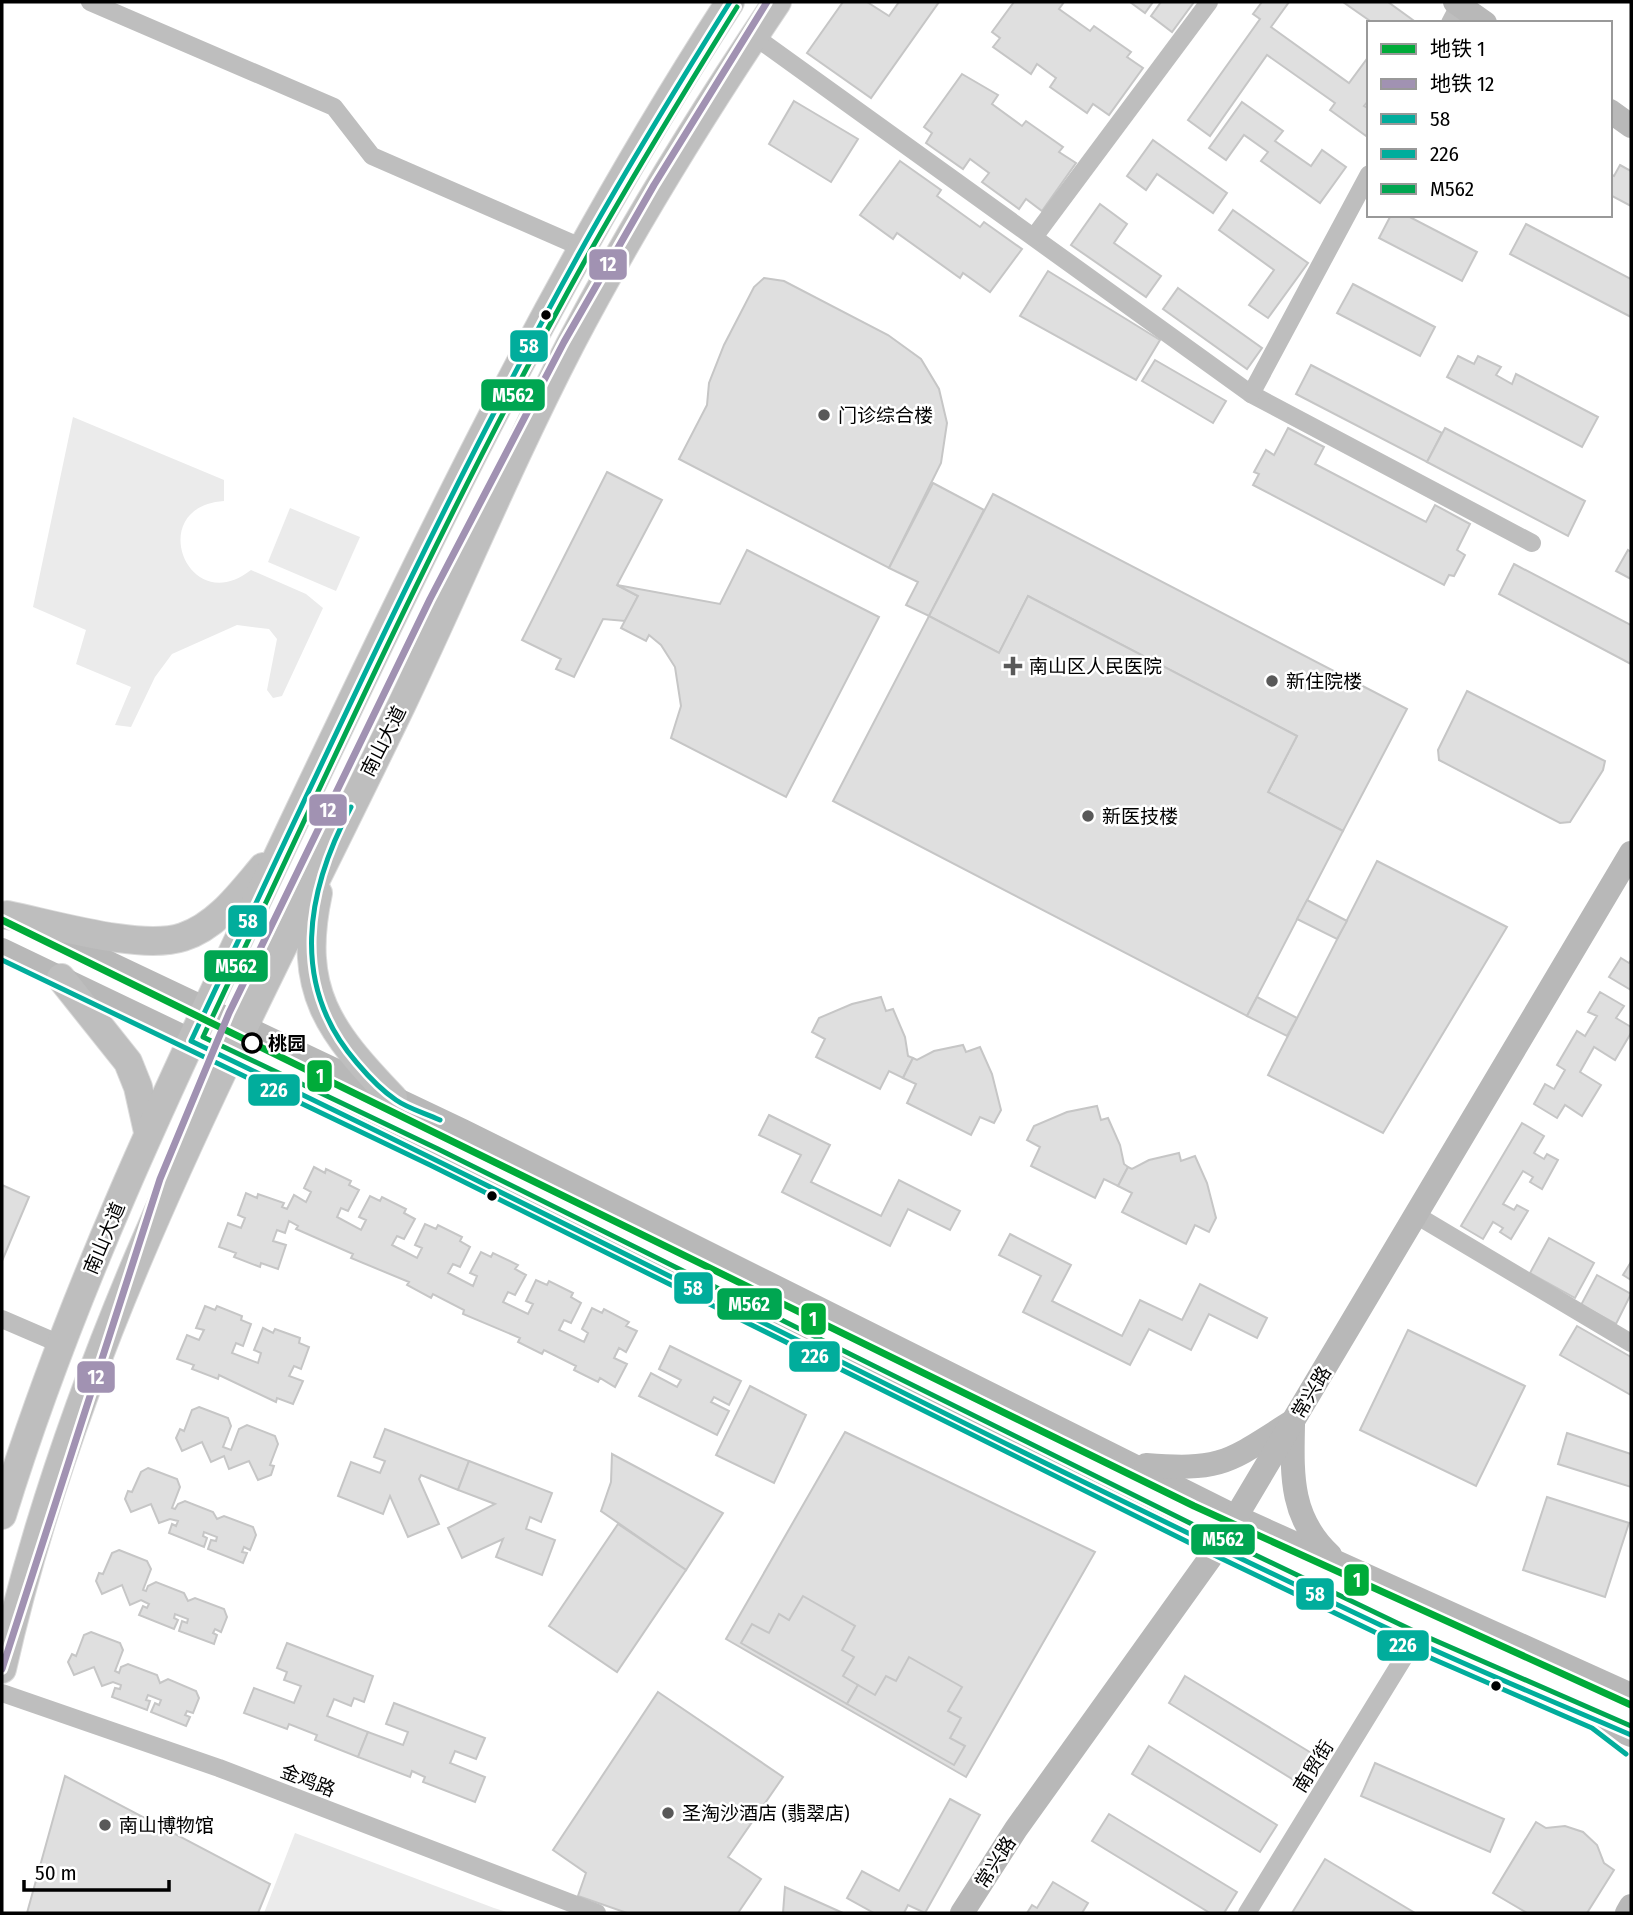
<svg xmlns="http://www.w3.org/2000/svg" width="1633" height="1915" font-family="'Fira Sans Condensed','Noto Sans SC',sans-serif">
	<rect width="100%" height="100%" fill="#fff"/>
	<g fill="#ebebeb">
		<path d="M73 417 224 480V501C144 506 187 620 251 570L306 594 323 608 282 696 273 698 267 690 277 639 269 629 237 625 172 654 155 677 131 727 115 725 131 687 76 664 86 630 33 607Z"/>
		<path d="M290 508 360 537 336 591 268 562Z"/>
		<path d="M295 1833 494 1908 510 1913H264Z"/>
	</g>
	<g fill="#dfdfdf" stroke="#c6c6c6" stroke-width="2">
		<path d="M843 2H867L889 16 899 2H939L871 98 807 53Z"/>
		<path d="M1014 2H1064L1059 9 1090 31 1094 26 1131 52 1127 57 1143 68 1109 115 1093 104 1087 113 1050 87 1056 78 1037 64 1031 74 993 47 1000 38 992 32Z"/>
		<path d="M1130 2H1153L1145 13Z"/>
		<path d="M1161 2H1194L1172 32 1151 16Z"/>
		<path d="M1262 2H1289L1271 27 1349 83 1369 56V100L1364 106 1369 109V138L1330 110 1335 103 1267 55 1210 136 1188 120 1260 19 1253 14Z"/>
		<path d="M1343 2H1388L1417 23H1373Z"/>
		<path d="M962 74 998 95 992 104 1022 126 1026 121 1063 147 1059 152 1076 163 1042 211 1026 199 1019 209 982 182 989 173 970 159 963 169 926 143 932 133 924 127Z"/>
		<path d="M794 101 858 139 831 182 769 144Z"/>
		<path d="M1242 102 1283 131 1275 141 1311 166 1322 150 1346 167 1320 203 1261 161 1268 152 1244 135 1226 160 1209 148Z"/>
		<path d="M1153 140 1227 193 1213 213 1157 174 1146 190 1127 176Z"/>
		<path d="M900 161 941 190 937 196 980 227 984 222 1022 249 990 292 963 273 960 278 897 233 893 239 860 215Z"/>
		<path d="M1620 165 1631 171V206L1610 195V174L1614 176Z"/>
		<path d="M1100 204 1127 224 1114 243 1161 276 1146 297 1071 245Z"/>
		<path d="M1233 210 1308 263 1268 318 1249 305 1274 270 1219 230Z"/>
		<path d="M1391 215H1406L1477 252 1462 281 1379 238Z"/>
		<path d="M1526 224 1631 279V317L1510 254Z"/>
		<path d="M1048 271 1160 340 1136 380 1020 316Z"/>
		<path d="M764 278 784 281 888 335 921 359 939 389 947 423 941 463 889 568 679 459 707 405 709 383 724 345 754 287Z"/>
		<path d="M1353 284 1435 327 1420 356 1337 313Z"/>
		<path d="M1178 288 1262 348 1247 369 1163 309Z"/>
		<path d="M1458 356 1474 364 1478 356 1501 367 1496 375 1512 384 1516 374 1598 417 1582 447 1447 377Z"/>
		<path d="M1155 360 1226 401 1213 423 1142 381Z"/>
		<path d="M1311 365 1442 433 1427 462 1296 394Z"/>
		<path d="M1288 428 1324 447 1315 464 1426 522 1435 505 1470 524 1457 550 1465 555 1454 576 1449 575 1444 585 1253 485 1259 474 1254 472 1266 450 1274 455Z"/>
		<path d="M1445 428 1585 501 1568 536 1427 462Z"/>
		<path d="M607 472 662 500 617 585 638 596 625 621 603 619 574 677 556 669 561 659 522 640Z"/>
		<path d="M933 483 984 510 929 616 906 605 918 582 889 568Z"/>
		<path d="M993 494 1407 709 1343 831 1268 792 1297 736 1028 596 999 653 929 616Z"/>
		<path d="M747 550 879 617 786 797 671 738 681 706 675 667 661 645 649 635 646 641 621 628 638 596 617 585 720 604Z"/>
		<path d="M1628 550 1631 552V579L1616 571Z"/>
		<path d="M1514 564 1631 625V664L1499 594Z"/>
		<path d="M1028 596 1297 736 1268 792 1343 831 1247 1016 833 801 929 616 999 653Z"/>
		<path d="M1467 691 1605 761 1603 770 1570 822 1560 823 1439 760 1438 750Z"/>
		<path d="M1377 861 1507 927 1383 1133 1268 1075Z"/>
		<path d="M1307 900 1347 921 1337 939 1297 919Z"/>
		<path d="M1621 958 1629 963 1631 960V990L1609 977Z"/>
		<path d="M1600 992 1624 1006 1616 1018 1631 1027V1033L1615 1060 1594 1047 1580 1072 1601 1085 1582 1116 1565 1105 1557 1118 1534 1104 1545 1084 1554 1089 1565 1070 1557 1065 1577 1031 1585 1036 1597 1016 1588 1012Z"/>
		<path d="M881 997 886 1011 893 1009 905 1037 908 1056 913 1058 903 1078 889 1071 880 1089 816 1057 825 1039 812 1032 819 1018 852 1004Z"/>
		<path d="M1257 997 1297 1018 1287 1036 1247 1016Z"/>
		<path d="M963 1045 966 1052 980 1047 992 1074 1001 1110 994 1123 980 1117 971 1135 907 1103 916 1084 903 1078 913 1058 917 1060 934 1051Z"/>
		<path d="M1097 1106 1101 1120 1108 1118 1120 1145 1124 1164 1128 1167 1118 1186 1104 1179 1095 1198 1031 1166 1040 1147 1027 1140 1034 1126 1067 1112Z"/>
		<path d="M769 1115 830 1145 811 1182 881 1216 899 1180 960 1211 950 1230 908 1209 890 1246 782 1192 801 1155 759 1135Z"/>
		<path d="M1522 1123 1544 1136 1534 1153 1544 1159 1547 1154 1558 1160 1542 1189 1530 1182 1533 1177 1523 1171 1503 1204 1514 1210 1517 1205 1528 1211 1511 1239 1500 1232 1503 1228 1493 1222 1483 1239 1461 1226Z"/>
		<path d="M1179 1153 1181 1161 1195 1156 1207 1183 1216 1218 1209 1232 1195 1225 1186 1244 1122 1212 1132 1193 1118 1186 1128 1167 1132 1169 1149 1160Z"/>
		<path d="M314 1167 325 1173 326 1169 351 1181 349 1185 359 1190 348 1211 341 1208 337 1217 361 1230 366 1220 359 1217 370 1196 380 1201 382 1197 406 1209 404 1213 415 1219 404 1239 397 1236 392 1245 417 1258 422 1248 415 1245 425 1224 436 1229 438 1225 462 1237 460 1241 470 1247 460 1267 453 1264 448 1273 473 1286 477 1276 470 1273 481 1252 491 1257 493 1253 518 1265 515 1269 526 1275 515 1295 508 1292 503 1302 528 1314 533 1304 526 1301 536 1280 547 1285 549 1281 573 1293 571 1297 581 1303 571 1323 564 1320 559 1330 584 1342 588 1333 582 1329 592 1308 602 1313 604 1309 629 1322 626 1326 637 1331 626 1352 619 1348 614 1358 627 1364 615 1387 600 1378 598 1382 574 1370 576 1366 544 1350 542 1354 518 1342 520 1338 463 1314 464 1310 433 1294 431 1298 407 1285 409 1282 351 1258 353 1254 296 1229 298 1226 289 1221 285 1233 277 1230 273 1241 286 1245 278 1269 261 1263 260 1267 234 1257 236 1253 219 1247 228 1223 241 1228 245 1218 238 1215 246 1193 257 1198 258 1194 284 1203 282 1207 287 1209 294 1195 306 1202 311 1192 304 1188Z"/>
		<path d="M2 1185 29 1197 2 1261Z"/>
		<path d="M1010 1234 1071 1265 1052 1301 1122 1336 1140 1300 1182 1320 1200 1284 1267 1318 1257 1338 1209 1314 1191 1350 1149 1329 1130 1365 1023 1312 1041 1276 999 1255Z"/>
		<path d="M1549 1238 1594 1263 1575 1298 1530 1273Z"/>
		<path d="M1631 1262V1280L1623 1275Z"/>
		<path d="M1597 1275 1631 1294 1616 1324 1581 1305Z"/>
		<path d="M205 1306 215 1310 217 1306 242 1316 241 1320 251 1324 243 1346 236 1343 232 1353 258 1363 261 1353 254 1350 263 1328 273 1333 275 1329 300 1338 299 1343 309 1347 301 1369 294 1366 289 1376 303 1381 293 1404 277 1398 276 1402 219 1375 218 1379 192 1369 194 1365 177 1359 187 1335 199 1340 204 1330 196 1328Z"/>
		<path d="M1577 1326 1631 1357V1395L1560 1355Z"/>
		<path d="M1408 1330 1525 1386 1476 1486 1360 1430Z"/>
		<path d="M670 1346 741 1381 729 1405 714 1397 711 1402 729 1411 717 1435 639 1396 651 1373 677 1387 681 1380 659 1369Z"/>
		<path d="M750 1386 806 1415 774 1483 716 1455Z"/>
		<path d="M199 1407 228 1418 231 1426 223 1447 231 1450 239 1429 247 1425 275 1436 278 1444 270 1465 274 1466 271 1475 258 1480 249 1461 229 1469 224 1456 211 1462 202 1442 182 1451 176 1438 180 1429 184 1431 192 1410Z"/>
		<path d="M385 1429 469 1461 458 1490 421 1475 419 1479 439 1524 408 1537 390 1496 383 1514 338 1496 351 1462 380 1473 385 1461 374 1457Z"/>
		<path d="M845 1432 1095 1552 966 1777 726 1639Z"/>
		<path d="M1567 1433 1631 1454V1487L1558 1464Z"/>
		<path d="M612 1454 723 1513 686 1570 601 1511 611 1482Z"/>
		<path d="M469 1461 552 1493 541 1522 530 1517 526 1529 555 1540 542 1575 496 1557 503 1539 462 1558 448 1528 495 1504 458 1490Z"/>
		<path d="M148 1468 177 1479 180 1487 172 1508 175 1509 178 1504 185 1501 213 1512 217 1519 224 1516 253 1527 256 1535 250 1550 244 1547 242 1552 247 1553 243 1563 208 1549 211 1540 216 1541 217 1537 204 1532 203 1536 207 1538 204 1547 169 1533 172 1524 176 1526 178 1521 170 1519 159 1523 151 1504 131 1512 125 1499 128 1491 132 1492 141 1472Z"/>
		<path d="M1547 1497 1629 1523 1605 1597 1523 1570Z"/>
		<path d="M618 1524 686 1570 617 1672 549 1626Z"/>
		<path d="M119 1550 147 1561 151 1569 143 1590 146 1591 148 1586 156 1582 184 1593 188 1601 195 1598 224 1609 227 1617 221 1632 215 1629 213 1633 217 1635 214 1644 179 1631 182 1621 187 1623 188 1619 175 1614 174 1618 178 1620 174 1629 139 1615 143 1606 147 1608 149 1604 141 1600 130 1605 122 1585 102 1594 96 1581 99 1573 103 1574 112 1553Z"/>
		<path d="M803 1596 855 1626 842 1650 854 1657 843 1676 858 1685 847 1704 741 1643 752 1624 769 1633 779 1614 789 1620Z"/>
		<path d="M91 1632 120 1643 123 1650 115 1671 119 1673 121 1667 128 1664 157 1675 160 1683 168 1679 196 1691 199 1698 193 1713 187 1711 185 1715 190 1717 186 1726 151 1712 155 1703 159 1705 161 1700 148 1695 146 1700 150 1701 147 1710 112 1697 115 1688 120 1689 121 1685 113 1682 102 1686 94 1667 74 1675 68 1662 72 1654 76 1656 84 1635Z"/>
		<path d="M287 1643 373 1676 364 1702 354 1698 351 1706 334 1699 327 1716 368 1732 358 1757 315 1740 317 1735 289 1724 287 1729 244 1713 254 1688 294 1703 301 1686 284 1680 287 1672 277 1668Z"/>
		<path d="M909 1657 962 1687 948 1711 961 1718 950 1738 965 1746 954 1765 847 1704 858 1685 875 1695 886 1676 896 1681Z"/>
		<path d="M1185 1676 1313 1754 1297 1782 1169 1703Z"/>
		<path d="M658 1692 783 1777 728 1857 761 1879 738 1913H627L578 1896 586 1873 553 1850Z"/>
		<path d="M394 1703 485 1738 476 1759 455 1751 450 1763 485 1777 475 1802 423 1782 425 1777 412 1771 410 1777 358 1757 368 1732 403 1745 408 1732 386 1724Z"/>
		<path d="M1149 1746 1277 1825 1260 1852 1132 1774Z"/>
		<path d="M1375 1763 1504 1819 1490 1852 1361 1796Z"/>
		<path d="M65 1776 270 1884 258 1913H27Z"/>
		<path d="M950 1799 980 1815 925 1913 908 1905 904 1913H874L847 1898 862 1871 899 1891Z"/>
		<path d="M1109 1814 1237 1892 1224 1913H1210L1092 1841Z"/>
		<path d="M1536 1822 1546 1828 1565 1826 1583 1832 1597 1845 1604 1863 1614 1870 1587 1913H1527L1493 1893Z"/>
		<path d="M1325 1859 1415 1913H1292Z"/>
		<path d="M1053 1882 1088 1903 1082 1913H1027L1032 1905 1037 1908Z"/>
		<path d="M785 1887 843 1913H783Z"/>
	</g>
	<g fill="none" stroke-linecap="round" stroke-linejoin="round">
		<g stroke="#dbdbdb" stroke-width="30">
			<g id="primary">
				<path d="M318 893C297 991 329 1031 393 1098"/>
				<path d="M7 915C52 924 141 951 183 937 217 926 241 893 263 867"/>
				<path d="M61 978 128 1062 138 1087 148 1132"/>
				<path d="M2 1515C76 1275 187 1049 294 822 427 542 561 262 730 2"/>
				<path d="M2 1669C79 1326 251 1018 402 704 459 584 510 461 571 343 633 225 703 112 777 2"/>
			</g>
		</g>
		<g stroke="#bebebe" stroke-width="18">
			<path d="M90 2 334 107 372 156 583 248"/>
			<path d="M1450 23 1461 2"/>
			<path d="M754 36 1251 394 1532 543"/>
			<path d="M1034 237 1209 2"/>
			<path d="M1251 394 1369 174"/>
			<path d="M1416 1215 1631 1343"/>
			<path d="M2 1319 60 1344"/>
			<path d="M2 1693 219 1768 597 1913"/>
			<path d="M1247 1913 1414 1641"/>
		</g>
		<g stroke="#b8b8b8" stroke-width="24">
			<path d="M1455 2 1485 23"/>
			<path d="M1610 111 1631 126"/>
			<path d="M37 929 463 1131 1236 1517 1631 1695"/>
			<path d="M2 950 434 1157 1218 1547 1414 1641 1631 1735"/>
			<path d="M1293 1425C1292 1475 1290 1518 1330 1555"/>
			<path d="M1146 1465C1222 1471 1228 1462 1290 1423"/>
			<path d="M962 1913 1016 1829 1218 1547 1631 853"/>
			<path d="M1627 1913 1631 1906"/>
		</g>
		<use href="#primary" stroke="#bebebe" stroke-width="28"/>
		<g stroke="#fff" stroke-width="10">
			<g id="bus-1">
				<path d="M730 2C678 85 626 169 579 254 437 510 316 777 191 1041 599 1236 1000 1447 1410 1639 1483 1673 1557 1703 1631 1735"/>
				<path d="M351 807C306 891 289 985 357 1063 368 1076 381 1090 396 1100 409 1109 425 1113 440 1120"/>
			</g>
		</g>
		<g stroke="#fff" stroke-width="10">
			<path id="bus-2" d="M2 960 430 1165 1214 1555 1410 1649 1592 1728 1626 1754"/>
		</g>
		<g stroke="#fff" stroke-width="10">
			<path id="bus-3" d="M737 7C686 89 635 172 587 257 446 510 326 775 203 1037L438 1149 1222 1539 1418 1633 1631 1726"/>
		</g>
		<use href="#bus-1" stroke="#01ad9c" stroke-width="5"/>
		<use href="#bus-2" stroke="#01ad9c" stroke-width="5"/>
		<use href="#bus-3" stroke="#00a651" stroke-width="5"/>
		<g stroke="#fff" stroke-width="12">
			<path id="metro-1" d="M2 920 1194 1506 1631 1705"/>
		</g>
		<g stroke="#fff" stroke-width="12">
			<path id="metro-2" d="M2 1669 160 1179 229 1013 430 599 564 342 654 185 767 2"/>
		</g>
		<use href="#metro-1" stroke="#00ab39" stroke-width="7"/>
		<use href="#metro-2" stroke="#a192b2" stroke-width="7"/>
	</g>
	<g fill="#000" stroke="#fff" stroke-width="2.5">
		<circle cx="546" cy="315" r="6"/>
		<circle cx="492" cy="1196" r="6"/>
		<circle cx="1496" cy="1686" r="6"/>
	</g>
	<g fill="#595959" stroke="#fff" stroke-width="2.5">
		<circle cx="824" cy="415" r="7"/>
		<path d="M1009.5 655.5h7v7h7v7h-7v7h-7v-7h-7v-7h7z"/>
		<circle cx="1272" cy="681" r="7"/>
		<circle cx="1088" cy="816" r="7"/>
		<circle cx="668" cy="1813" r="7"/>
		<circle cx="105" cy="1825" r="7"/>
	</g>
	<circle fill="#fff" stroke="#000" stroke-width="3.5" cx="252" cy="1043" r="9"/>
	<g text-anchor="middle" stroke-width="5" stroke-linejoin="round" paint-order="stroke">
		<g font-size="19" fill="#000" stroke="#fff" text-anchor="start">
			<text x="838" y="422">门诊综合楼</text>
			<text x="1029" y="673">南山区人民医院</text>
			<text x="1286" y="688">新住院楼</text>
			<text x="1102" y="823">新医技楼</text>
			<text x="682" y="1820">圣淘沙酒店 (翡翠店)</text>
			<text x="119" y="1832">南山博物馆</text>
		</g>
		<g font-size="19" fill="#000" stroke="#fff">
			<text transform="translate(383 741) rotate(-63)" y="7">南山大道</text>
			<text transform="translate(104 1238) rotate(-67)" y="7">南山大道</text>
			<text transform="translate(1311 1392) rotate(-59)" y="7">常兴路</text>
			<text transform="translate(1313 1766) rotate(-58)" y="7">南贸街</text>
			<text transform="translate(308 1780) rotate(21)" y="7">金鸡路</text>
			<text transform="translate(995 1862) rotate(-57)" y="7">常兴路</text>
		</g>
		<g font-size="19" font-weight="bold" fill="#000" stroke="#fff" text-anchor="start">
			<text x="268" y="1050">桃园</text>
		</g>
	</g>
	<g stroke="#fff" stroke-width="2.5">
		<rect x="588" y="248" width="40" height="33" rx="7" fill="#a192b2"/>
		<rect x="509" y="329" width="40" height="34" rx="7" fill="#01ad9c"/>
		<rect x="480" y="378" width="66" height="34" rx="7" fill="#00a651"/>
		<rect x="308" y="793" width="40" height="34" rx="7" fill="#a192b2"/>
		<rect x="227" y="904" width="41" height="34" rx="7" fill="#01ad9c"/>
		<rect x="203" y="949" width="66" height="34" rx="7" fill="#00a651"/>
		<rect x="306" y="1059" width="27" height="34" rx="7" fill="#00ab39"/>
		<rect x="247" y="1073" width="54" height="34" rx="7" fill="#01ad9c"/>
		<rect x="673" y="1271" width="41" height="34" rx="7" fill="#01ad9c"/>
		<rect x="716" y="1287" width="67" height="34" rx="7" fill="#00a651"/>
		<rect x="800" y="1302" width="27" height="34" rx="7" fill="#00ab39"/>
		<rect x="788" y="1340" width="53" height="33" rx="7" fill="#01ad9c"/>
		<rect x="76" y="1360" width="40" height="34" rx="7" fill="#a192b2"/>
		<rect x="1190" y="1523" width="66" height="33" rx="7" fill="#00a651"/>
		<rect x="1343" y="1563" width="27" height="34" rx="7" fill="#00ab39"/>
		<rect x="1295" y="1577" width="40" height="34" rx="7" fill="#01ad9c"/>
		<rect x="1376" y="1629" width="54" height="33" rx="7" fill="#01ad9c"/>
	</g>
	<g font-size="19" text-anchor="middle" font-weight="bold" fill="#fff">
		<text x="608" y="271">12</text>
		<text x="529" y="353">58</text>
		<text x="513" y="402">M562</text>
		<text x="328" y="817">12</text>
		<text x="248" y="928">58</text>
		<text x="236" y="973">M562</text>
		<text x="320" y="1083">1</text>
		<text x="274" y="1097">226</text>
		<text x="693" y="1295">58</text>
		<text x="749" y="1311">M562</text>
		<text x="813" y="1326">1</text>
		<text x="815" y="1363">226</text>
		<text x="96" y="1384">12</text>
		<text x="1223" y="1546">M562</text>
		<text x="1357" y="1587">1</text>
		<text x="1315" y="1601">58</text>
		<text x="1403" y="1652">226</text>
	</g>
	<rect width="1633" height="1915" fill="none" stroke="#000000" stroke-width="7"/>
	<rect x="1367" y="21" width="245" height="196" fill="#ffffff" stroke="#999999" stroke-width="2"/>
	<rect x="1381" y="44" width="35" height="10" fill="#00ab39" stroke="#999999" stroke-width="2"/>
	<text x="1430" y="56" font-size="21" fill="#000000">地铁 1</text>
	<rect x="1381" y="79" width="35" height="10" fill="#a192b2" stroke="#999999" stroke-width="2"/>
	<text x="1430" y="91" font-size="21" fill="#000000">地铁 12</text>
	<rect x="1381" y="114" width="35" height="10" fill="#01ad9c" stroke="#999999" stroke-width="2"/>
	<text x="1430" y="126" font-size="21" fill="#000000">58</text>
	<rect x="1381" y="149" width="35" height="10" fill="#01ad9c" stroke="#999999" stroke-width="2"/>
	<text x="1430" y="161" font-size="21" fill="#000000">226</text>
	<rect x="1381" y="184" width="35" height="10" fill="#00a651" stroke="#999999" stroke-width="2"/>
	<text x="1430" y="196" font-size="21" fill="#000000">M562</text>
	<path d="M24 1880v10h145v-10" fill="none" stroke="#000000" stroke-width="3.5"/>
	<text x="35" y="1880" font-size="21" fill="#000000" stroke="#ffffff" stroke-width="5" paint-order="stroke">50 m</text>
</svg>
